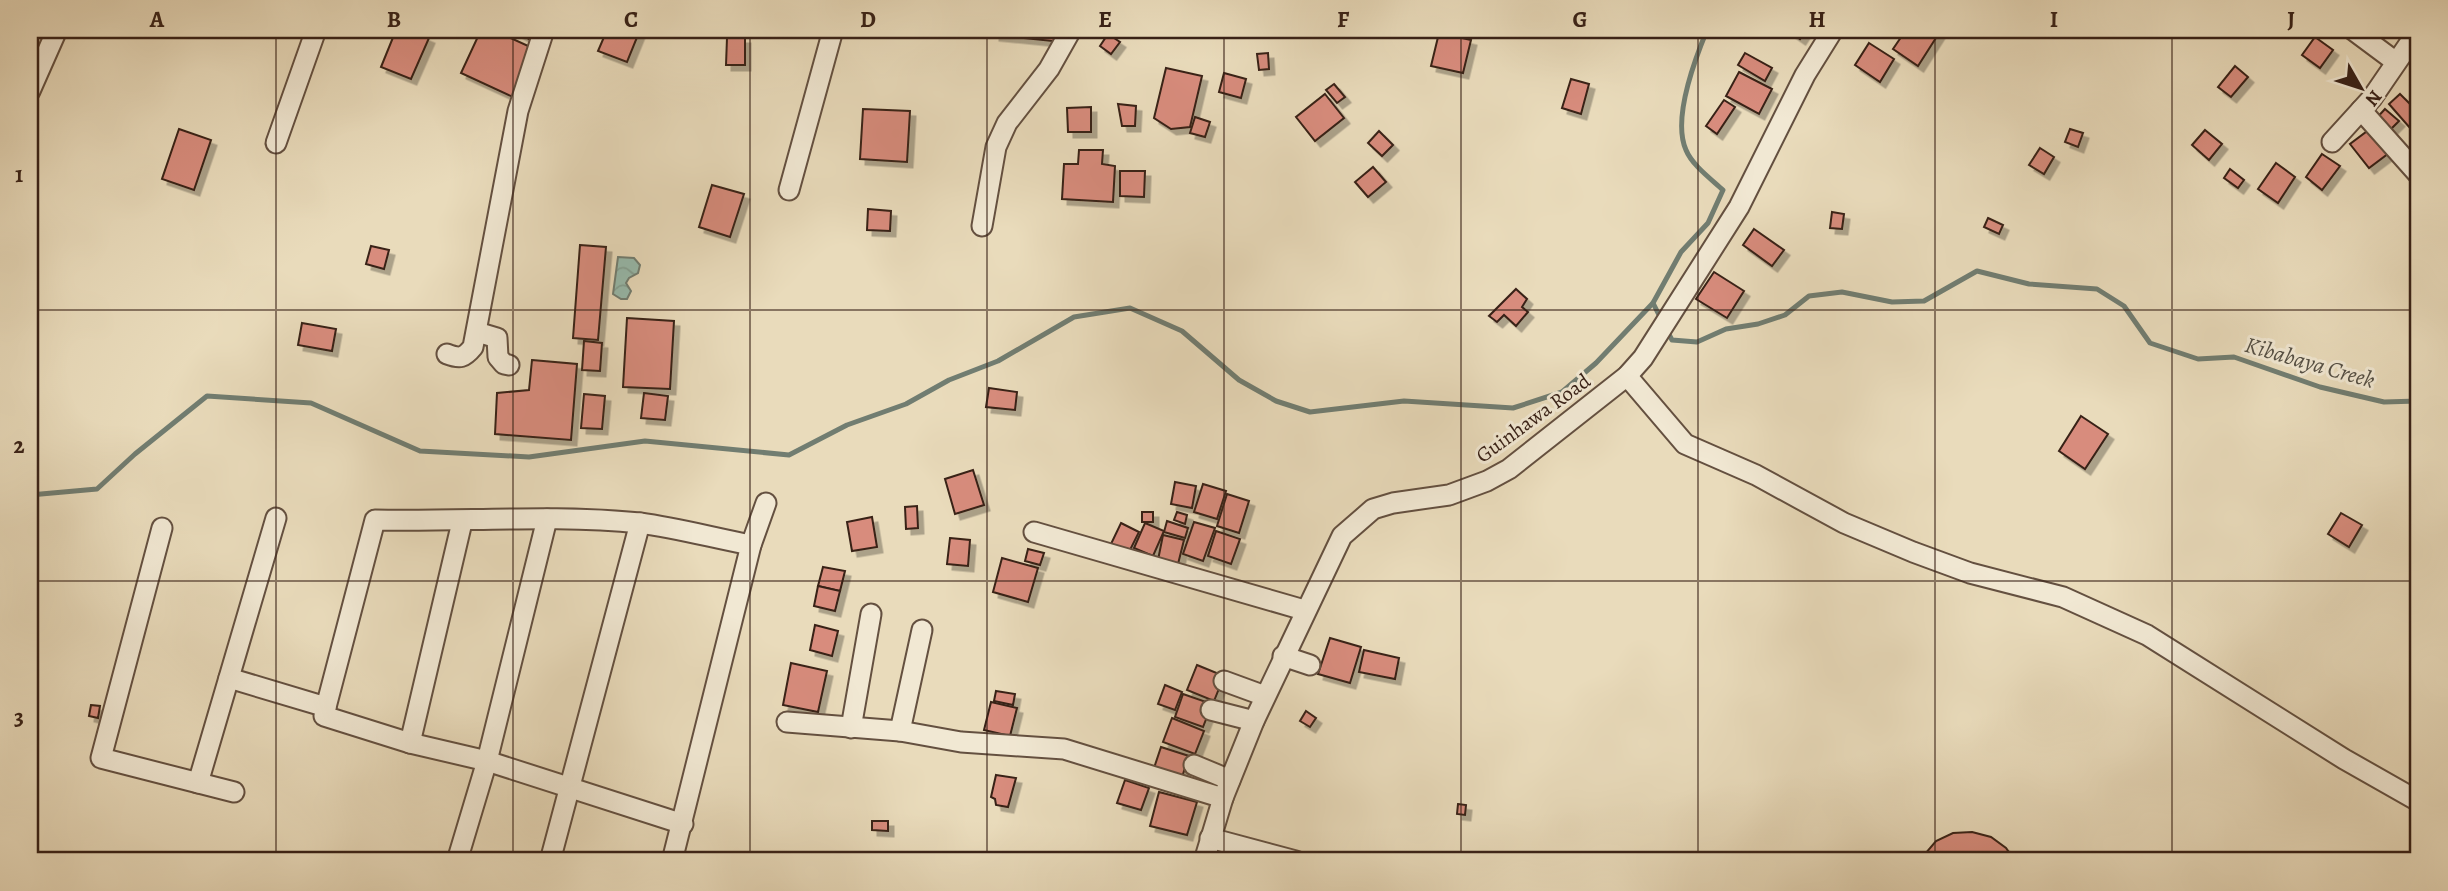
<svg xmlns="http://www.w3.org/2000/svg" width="2448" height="891" font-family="Alegreya,serif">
	<defs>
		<pattern id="water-waves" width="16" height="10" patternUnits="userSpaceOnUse" patternTransform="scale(1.75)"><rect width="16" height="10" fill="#97bbad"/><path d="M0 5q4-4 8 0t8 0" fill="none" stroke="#83a094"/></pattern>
		<filter id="shadow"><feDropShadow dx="5.5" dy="5.5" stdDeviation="0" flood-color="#0004"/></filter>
	</defs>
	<rect width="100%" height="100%" fill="#e9dbbb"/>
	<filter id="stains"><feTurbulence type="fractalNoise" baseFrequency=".00286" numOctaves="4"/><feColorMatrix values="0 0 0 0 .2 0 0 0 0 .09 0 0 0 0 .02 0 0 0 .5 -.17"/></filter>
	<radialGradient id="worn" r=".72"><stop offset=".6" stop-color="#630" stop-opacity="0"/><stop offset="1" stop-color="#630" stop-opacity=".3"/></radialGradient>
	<path fill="url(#water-waves)" stroke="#717d71" stroke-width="2" d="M618 257 634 258 640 265 638 273 629 278 626 283 631 291 627 299H621L613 294Z"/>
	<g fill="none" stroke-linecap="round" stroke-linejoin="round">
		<g stroke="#717d71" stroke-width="5">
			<path d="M1662 321 1653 303 1681 252 1708 223 1723 190C1711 179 1692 165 1686 150 1672 119 1695 59 1707 30"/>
			<path d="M1666 329 1672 340 1697 342 1726 329 1758 324 1785 315 1809 296 1842 292 1892 302 1924 301 1977 271 2029 284 2097 289 2124 306 2150 343 2198 359 2234 357 2320 387 2384 402 2418 401"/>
			<path d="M30 495 97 489 135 454 207 396 311 403 420 451 529 457 645 441 789 455 847 425 906 404 949 380 998 361 1074 317 1130 308 1182 331 1239 380 1276 401 1310 412 1404 401 1513 408 1562 392 1596 363 1653 303"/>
		</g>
	</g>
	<g fill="#d88c7d" stroke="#382117" stroke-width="2" filter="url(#shadow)">
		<path d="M396 30H410L429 38 411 79 381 67Z"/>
		<path d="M481 30H493L537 50 515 98 461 73Z"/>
		<path d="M520 30H541L534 42 518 33Z"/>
		<path d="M607 30H640L627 62 598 51Z"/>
		<path d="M995 30H1064L1062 42 994 35Z"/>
		<path d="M1787 30H1806L1800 39Z"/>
		<path d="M1906 30H1941L1918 66 1893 49Z"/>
		<path d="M1439 33 1471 40 1463 73 1431 66Z"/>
		<path d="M1108 34 1120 42 1111 54 1100 46Z"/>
		<path d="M2315 37 2333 50 2320 68 2302 55Z"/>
		<path d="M727 38H745V65H726Z"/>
		<path d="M1869 43 1894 59 1880 82 1855 65Z"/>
		<path d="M1268 53 1269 69 1259 70 1257 54Z"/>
		<path d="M1745 53 1772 68 1765 81 1738 65Z"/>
		<path d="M2235 66 2248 77 2231 97 2218 87Z"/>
		<path d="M1166 68 1202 76 1190 127 1171 129 1154 118Z"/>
		<path d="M1739 72 1772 89 1759 114 1726 96Z"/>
		<path d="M1224 73 1246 79 1241 98 1219 92Z"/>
		<path d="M1571 79 1589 84 1581 114 1562 108Z"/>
		<path d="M1334 84 1345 97 1337 103 1326 90Z"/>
		<path d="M1325 94 1344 118 1315 141 1296 117Z"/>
		<path d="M2400 94 2418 112V119L2410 128 2389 104Z"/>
		<path d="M1724 100 1735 107 1717 134 1706 126Z"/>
		<path d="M1118 104 1136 106 1135 126H1122Z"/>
		<path d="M1091 107V132H1068L1067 108Z"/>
		<path d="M863 109 910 111 907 162 860 159Z"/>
		<path d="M2385 109 2399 121 2386 134 2373 122Z"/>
		<path d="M1195 117 1210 122 1205 137 1190 133Z"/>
		<path d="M179 129 211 140 194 190 162 179Z"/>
		<path d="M2070 129 2083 133 2078 147 2065 142Z"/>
		<path d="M2370 129 2389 153 2369 168 2350 144Z"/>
		<path d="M2205 130 2222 144 2209 160 2192 145Z"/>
		<path d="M1379 131 1393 145 1382 156 1368 143Z"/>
		<path d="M2040 148 2054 157 2044 174 2029 165Z"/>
		<path d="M1079 150H1103L1102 164 1115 166 1113 202 1062 199 1064 164H1078Z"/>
		<path d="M2322 154 2340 166 2322 190 2306 177Z"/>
		<path d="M2276 163 2295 177 2278 203 2258 189Z"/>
		<path d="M1373 167 1386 182 1368 197 1355 182Z"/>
		<path d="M2230 169 2244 180 2238 188 2224 178Z"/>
		<path d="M1120 171H1145L1144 197 1120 196Z"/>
		<path d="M712 185 744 194 730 237 699 227Z"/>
		<path d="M868 209 891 211 890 231 867 230Z"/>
		<path d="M1832 212 1844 214 1842 229 1830 228Z"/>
		<path d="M1988 218 2003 225 1999 234 1984 227Z"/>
		<path d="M1754 229 1784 250 1772 266 1743 245Z"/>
		<path d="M580 245 606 247 598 340 573 338Z"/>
		<path d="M371 246 389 250 384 269 366 264Z"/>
		<path d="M1714 272 1744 291 1727 318 1696 299Z"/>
		<path d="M1516 289 1527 299 1522 307 1528 312 1516 326 1504 315 1497 322 1489 316Z"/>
		<path d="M627 318 674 321 670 389 623 387Z"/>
		<path d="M302 323 336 329 332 351 298 345Z"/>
		<path d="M584 341 602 343 600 371 582 370Z"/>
		<path d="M532 360 577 364 571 440 495 434 497 393 529 390Z"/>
		<path d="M989 388 1017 392 1015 410 986 407Z"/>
		<path d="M644 393 668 396 665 420 641 418Z"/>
		<path d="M584 394 605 396 602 429 581 428Z"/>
		<path d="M2081 416 2108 434 2085 469 2059 451Z"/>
		<path d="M973 470 984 505 955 514 945 479Z"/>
		<path d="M1175 482 1196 486 1192 508 1171 504Z"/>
		<path d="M1203 484 1226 491 1217 519 1194 512Z"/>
		<path d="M1227 494 1249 501 1239 533 1217 526Z"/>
		<path d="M917 506 918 528 906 529 905 507Z"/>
		<rect x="1142" y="512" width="11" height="10"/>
		<path d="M1177 512 1187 515 1185 524 1174 520Z"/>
		<path d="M2341 513 2362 525 2349 547 2328 534Z"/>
		<path d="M872 517 877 547 852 551 847 522Z"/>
		<path d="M1167 521 1188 528 1185 538 1164 532Z"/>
		<path d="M1194 522 1215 528 1203 561 1183 554Z"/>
		<path d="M1121 523 1139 532 1128 554 1110 546Z"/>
		<path d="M1145 523 1164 531 1153 556 1134 548Z"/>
		<path d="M1216 531 1240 539 1231 564 1208 556Z"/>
		<path d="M1163 535 1184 540 1178 564 1158 560Z"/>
		<path d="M950 538 970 540 968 566 947 564Z"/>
		<path d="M1028 549 1044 553 1040 565 1025 561Z"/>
		<path d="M1002 558 1038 568 1028 602 993 592Z"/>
		<path d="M823 567 845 571 840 591 818 586Z"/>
		<path d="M818 586 840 591 835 611 814 606Z"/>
		<path d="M815 625 838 631 832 656 810 650Z"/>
		<path d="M1330 638 1361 647 1350 683 1318 674Z"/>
		<path d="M1364 650 1399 658 1395 679 1359 672Z"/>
		<path d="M791 663 827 671 818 712 783 705Z"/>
		<path d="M1197 665 1224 676 1214 701 1187 690Z"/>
		<path d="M1165 685 1182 692 1175 710 1158 704Z"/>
		<path d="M996 691 1015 694 1013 705 994 701Z"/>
		<path d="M1183 694 1212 704 1203 727 1175 717Z"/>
		<path d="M991 702 1017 708 1010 736 984 730Z"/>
		<path d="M91 705 100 706 98 718 89 716Z"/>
		<path d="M1306 711 1316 718 1310 727 1300 721Z"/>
		<path d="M1172 718 1204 731 1195 754 1163 742Z"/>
		<path d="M1161 747 1189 756 1180 783 1152 774Z"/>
		<path d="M996 775 1016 778 1008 807 996 805 995 799 991 797Z"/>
		<path d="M1125 780 1149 788 1141 810 1117 803Z"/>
		<path d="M1159 792 1197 802 1187 835 1150 826Z"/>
		<path d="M1458 804 1466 805 1465 815 1457 814Z"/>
		<path d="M872 821H888V831L872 830Z"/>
		<path d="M1972 832 1991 837 2006 848 2015 861H1919L1936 841 1953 833Z"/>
	</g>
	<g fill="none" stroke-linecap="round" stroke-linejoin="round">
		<g stroke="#645040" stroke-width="23">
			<g id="minor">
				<path d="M2353 30 2396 62"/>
				<path d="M30 91 57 30"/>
				<path d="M2361 110 2418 174"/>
				<path d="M2332 142 2372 98 2418 31"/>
				<path d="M276 143 316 30"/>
				<path d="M789 190 833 30"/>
				<path d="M982 226 996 147 1007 123 1049 69 1071 30"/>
				<path d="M477 332 497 338 498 357 504 364 509 365"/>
				<path d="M447 354C460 359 464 358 473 347L518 111 544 30"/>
				<path d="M1627 376 1685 444 1756 475 1844 523 1913 552 1970 573 2063 597 2147 635 2344 759 2418 801"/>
				<path d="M162 528 101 758 234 792"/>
				<path d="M1034 532 1304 610"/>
				<path d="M1283 656 1310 665"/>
				<path d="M229 678 326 707"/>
				<path d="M1224 681 1265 696"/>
				<path d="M1211 710 1254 721"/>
				<path d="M787 722 900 731 961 742 1064 749 1223 798"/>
				<path d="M851 728 871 614"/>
				<path d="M900 731 922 630"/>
				<path d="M410 743 462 522"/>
				<path d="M1194 765 1230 780"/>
				<path d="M198 783 276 518"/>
				<path d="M683 824 487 761 410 743 324 716 326 707 375 520C463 522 552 514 640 523 677 528 714 538 751 545"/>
				<path d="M1210 838 1296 861"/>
				<path d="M457 861 487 761 547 519"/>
				<path d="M550 861 640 523"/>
				<path d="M672 861 751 545 766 503"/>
				<path d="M1204 861 1223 798 1254 721 1342 536 1373 509 1393 503 1449 495 1487 481 1509 469 1627 376 1643 358 1739 207 1805 75 1833 30"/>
			</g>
		</g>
		<use href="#minor" stroke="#f1e8d3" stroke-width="19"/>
	</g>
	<path fill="none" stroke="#382117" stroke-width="2" stroke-opacity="0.55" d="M276 30V861M513 30V861M750 30V861M987 30V861M1224 30V861M1461 30V861M1698 30V861M1935 30V861M2172 30V861M30 310H2418M30 581H2418"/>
	<g text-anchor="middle" stroke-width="6" stroke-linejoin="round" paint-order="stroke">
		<g font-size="21" fill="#382117" stroke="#f1e8d3">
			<text transform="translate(1533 418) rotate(-36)" y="7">Guinhawa Road</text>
		</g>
		<g font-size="23" font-style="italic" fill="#544f44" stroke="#f1e8d3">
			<text transform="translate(2310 362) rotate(16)" y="8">Kibabaya Creek</text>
		</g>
	</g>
	<rect width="2448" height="891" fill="none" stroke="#e9dbbb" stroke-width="77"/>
	<g transform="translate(2361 88) rotate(129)" stroke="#f1e8d3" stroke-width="5" paint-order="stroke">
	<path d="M0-5L12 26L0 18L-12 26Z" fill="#382117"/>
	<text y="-10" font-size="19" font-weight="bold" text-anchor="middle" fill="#382117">N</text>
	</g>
	<rect x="38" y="38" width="2372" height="814" fill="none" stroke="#382117" stroke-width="2.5"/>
	<g font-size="23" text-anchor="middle" font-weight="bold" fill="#382117">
		<text x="157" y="27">A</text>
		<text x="394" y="27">B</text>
		<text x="631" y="27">C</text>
		<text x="868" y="27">D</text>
		<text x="1105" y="27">E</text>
		<text x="1343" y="27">F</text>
		<text x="1580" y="27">G</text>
		<text x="1817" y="27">H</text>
		<text x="2054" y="27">I</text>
		<text x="2291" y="27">J</text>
		<text x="19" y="182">1</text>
		<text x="19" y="453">2</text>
		<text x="19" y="725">3</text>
	</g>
	<rect width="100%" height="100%" filter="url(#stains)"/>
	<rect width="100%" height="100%" fill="url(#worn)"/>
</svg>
